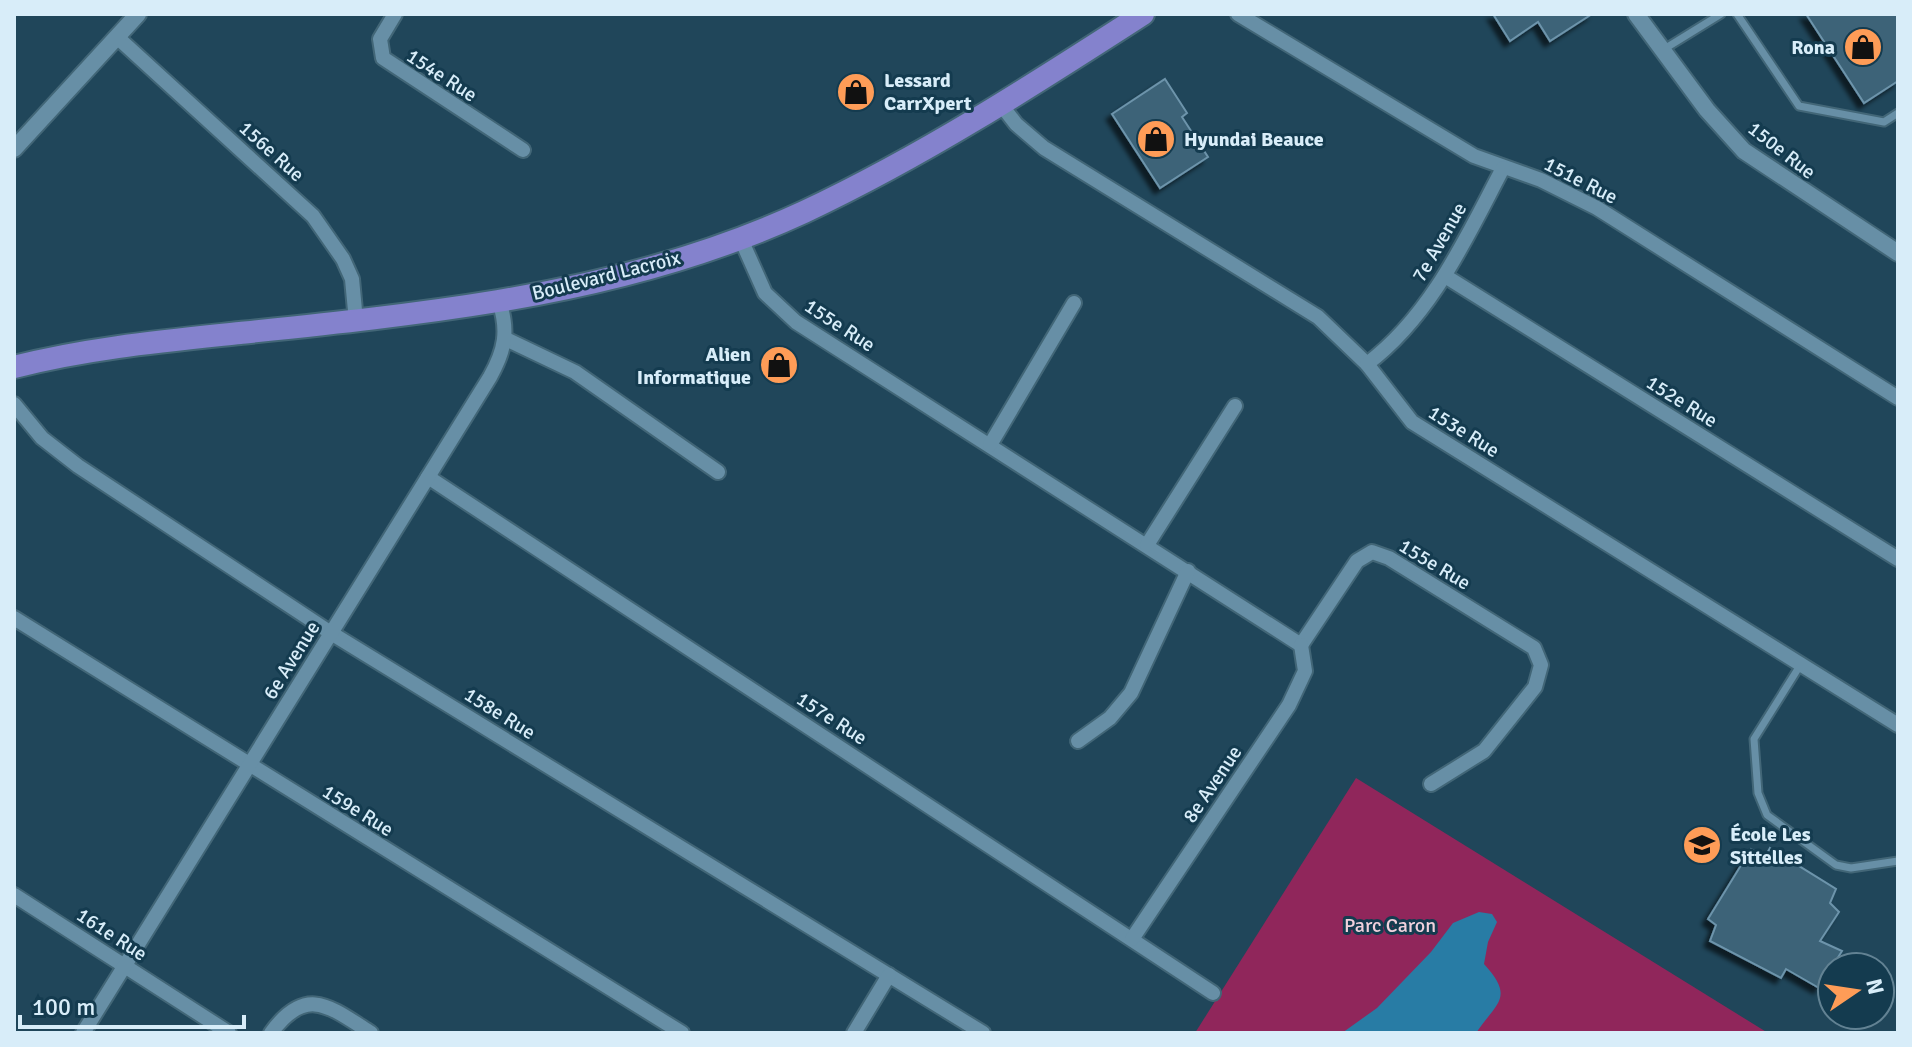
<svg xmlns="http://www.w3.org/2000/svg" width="1912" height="1047" font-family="Signika,sans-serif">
	<defs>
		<filter id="shadow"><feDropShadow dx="-5.5" dy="5.5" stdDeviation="2" flood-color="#0009"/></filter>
	</defs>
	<rect width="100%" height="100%" fill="#20465a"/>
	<path fill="#90265b" d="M1356 778 1768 1033H1195Z"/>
	<path fill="#287ca5" d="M1479 912 1492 914 1497 922 1488 942 1484 964C1515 998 1497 1002 1476 1033H1342L1377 1008 1431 952 1453 923Z"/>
	<g fill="#3c6378" stroke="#6d94ab" stroke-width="2" filter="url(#shadow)">
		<path d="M1493 14H1592L1550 41 1538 22 1510 41Z"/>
		<path d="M1806 14H1898V81L1864 103Z"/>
		<path d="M1165 79 1187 113 1182 117 1208 157 1160 188 1112 114Z"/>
		<path d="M1770 848 1836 889 1830 903 1839 912 1820 941 1842 951 1819 988 1786 969 1781 978 1710 941 1716 925 1708 919 1751 849 1765 857Z"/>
	</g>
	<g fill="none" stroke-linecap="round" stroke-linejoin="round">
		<g stroke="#426677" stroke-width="11">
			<g id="service">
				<path d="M1737 14 1799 106 1884 122 1898 113"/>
				<path d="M1661 51 1721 14"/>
				<path d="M1801 664 1754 739 1758 793 1767 815 1836 865 1851 868 1898 861"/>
			</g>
		</g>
		<g stroke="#426677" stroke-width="18">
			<g id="minor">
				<path d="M395 14 380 39 383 58 523 150"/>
				<path d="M1238 14 1474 156 1541 180 1597 208 1898 398"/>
				<path d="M117 37 313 216 343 259 352 279 356 321"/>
				<path d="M1002 106 1016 124 1044 148 1318 317 1367 364 1412 422 1898 725"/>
				<path d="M740 237 765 293 796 322 1301 645"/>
				<path d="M1445 276 1898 559"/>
				<path d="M506 339 575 372 718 472"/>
				<path d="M1367 364C1432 315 1466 238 1503 168"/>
				<path d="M14 404 42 438 78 466 331 633 983 1033"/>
				<path d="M990 445 1074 303"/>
				<path d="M428 477 1213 993"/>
				<path d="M1147 545 1235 406"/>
				<path d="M14 618 682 1033"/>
				<path d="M1301 645 1357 561 1372 552 1389 558 1534 648 1541 665 1535 687 1484 751 1431 784"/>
				<path d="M1078 741 1110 718 1131 693 1188 571"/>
				<path d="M14 895 229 1033"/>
				<path d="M1132 939 1289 705 1305 671 1301 645"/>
				<path d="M83 1033 490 377C505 350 509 331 499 301"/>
				<path d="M271 1033C306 985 329 1006 371 1033"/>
				<path d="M854 1033 889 975"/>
			</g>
		</g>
		<g stroke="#426677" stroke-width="20">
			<g id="tertiary">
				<path d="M1636 14 1707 110 1744 151 1898 253"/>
				<path d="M14 149 138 14"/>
			</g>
		</g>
		<g stroke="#426677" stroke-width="26">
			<path id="primary" d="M14 367C88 348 164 341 240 333 326 324 413 315 498 301 602 284 709 256 804 212 923 156 1033 85 1143 14"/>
		</g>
		<use href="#service" stroke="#678fa6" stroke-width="7"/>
		<use href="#minor" stroke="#678fa6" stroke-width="14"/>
		<use href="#tertiary" stroke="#678fa6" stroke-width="16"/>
		<use href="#primary" stroke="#8482cd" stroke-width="22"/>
	</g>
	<defs>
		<g id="shop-disc" transform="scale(2)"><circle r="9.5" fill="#fe9c57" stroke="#143b4f"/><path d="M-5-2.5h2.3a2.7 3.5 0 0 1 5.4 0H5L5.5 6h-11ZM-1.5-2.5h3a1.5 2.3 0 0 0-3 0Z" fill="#111"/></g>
		<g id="school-disc" transform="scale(2)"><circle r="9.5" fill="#fe9c57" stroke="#143b4f"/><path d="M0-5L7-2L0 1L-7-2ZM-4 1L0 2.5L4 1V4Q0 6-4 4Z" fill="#111"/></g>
	</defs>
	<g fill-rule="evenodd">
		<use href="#shop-disc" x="1863" y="47"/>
		<use href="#shop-disc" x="856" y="92"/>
		<use href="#shop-disc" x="1156" y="139"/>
		<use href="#shop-disc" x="779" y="365"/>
		<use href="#school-disc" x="1702" y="845"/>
	</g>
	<g text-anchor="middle" stroke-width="6" stroke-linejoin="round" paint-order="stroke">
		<g font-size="20" font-weight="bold" fill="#d8edf9" stroke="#143b4f" text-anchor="start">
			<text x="1835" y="54" text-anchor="end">Rona</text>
			<text x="884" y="87">Lessard<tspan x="884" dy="23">CarrXpert</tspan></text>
			<text x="1184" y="146">Hyundai Beauce</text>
			<text x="751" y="361" text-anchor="end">Alien<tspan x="751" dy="23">Informatique</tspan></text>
			<text x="1730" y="841">École Les<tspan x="1730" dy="23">Sittelles</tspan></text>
		</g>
		<g font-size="20" fill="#d8edf9" stroke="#143b4f">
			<text transform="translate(442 75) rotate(33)" y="7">154e Rue</text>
			<text transform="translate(1782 150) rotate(38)" y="7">150e Rue</text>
			<text transform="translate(272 151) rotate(42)" y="7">156e Rue</text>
			<text transform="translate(1581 180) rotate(27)" y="7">151e Rue</text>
			<text transform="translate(1439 242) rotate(-60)" y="7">7e Avenue</text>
			<text transform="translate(606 275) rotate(-14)" y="7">Boulevard Lacroix</text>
			<text transform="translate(840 325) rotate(33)" y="7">155e Rue</text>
			<text transform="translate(1682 401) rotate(32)" y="7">152e Rue</text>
			<text transform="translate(1464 431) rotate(32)" y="7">153e Rue</text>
			<text transform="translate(1435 564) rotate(31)" y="7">155e Rue</text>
			<text transform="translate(291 660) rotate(-58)" y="7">6e Avenue</text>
			<text transform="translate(500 713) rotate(32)" y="7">158e Rue</text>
			<text transform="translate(832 718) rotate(33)" y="7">157e Rue</text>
			<text transform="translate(1212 784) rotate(-56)" y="7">8e Avenue</text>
			<text transform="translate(358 810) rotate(32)" y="7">159e Rue</text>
			<text transform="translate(112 934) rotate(33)" y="7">161e Rue</text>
		</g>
		<g font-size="20" fill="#f1d1dd" stroke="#143b4f">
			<text x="1390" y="932">Parc Caron</text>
		</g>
	</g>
	<rect width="1912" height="1047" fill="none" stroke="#d8edf9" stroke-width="32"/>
	<g transform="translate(1856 991) rotate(77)"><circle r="38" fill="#143b4f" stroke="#628293" stroke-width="2"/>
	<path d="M0-6L14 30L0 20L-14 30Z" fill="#fe9c57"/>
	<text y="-12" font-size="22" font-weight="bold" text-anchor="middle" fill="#d8edf9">N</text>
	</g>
	<path d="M20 1015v12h224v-12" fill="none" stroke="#d8edf9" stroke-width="4"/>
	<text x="32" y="1015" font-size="24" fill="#d8edf9" stroke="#143b4f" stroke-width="6" paint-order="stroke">100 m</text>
</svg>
